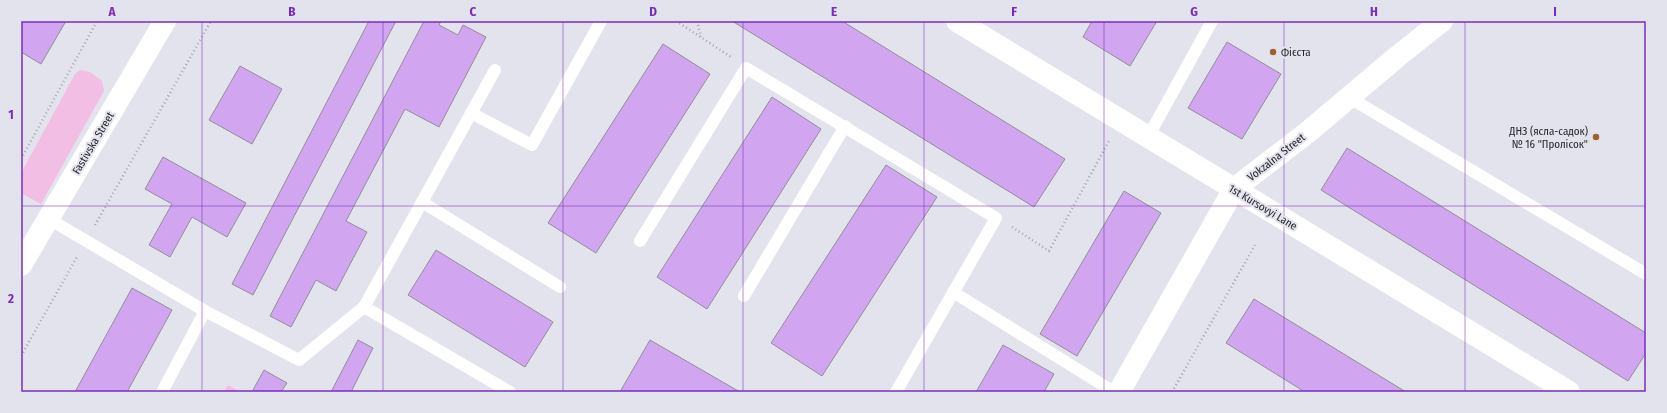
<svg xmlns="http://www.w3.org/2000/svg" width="1667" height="413" font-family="'Fira Sans Condensed',sans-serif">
	<rect width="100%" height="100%" fill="#e3e3ee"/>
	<g fill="#f3bee3">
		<path d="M80 70 90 72 102 81 104 91 41 204 21 193V173L75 74Z"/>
		<path d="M228 385 241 392H224Z"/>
	</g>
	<g fill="#d1a5f0" stroke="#938e98">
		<path d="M21 21H66L41 64 21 52Z"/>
		<path d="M369 21H396L253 295 232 284Z"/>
		<path d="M424 21H441L439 25 458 35 463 25 486 37 439 127 405 109 346 221 367 232 336 291 316 280 291 327 270 316Z"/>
		<path d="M732 21H842L1065 159 1034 207Z"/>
		<path d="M1092 21H1157L1130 66 1083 37Z"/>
		<path d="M1227 42 1281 74 1242 139 1188 108Z"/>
		<path d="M663 44 710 74 596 253 548 223Z"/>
		<path d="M240 66 282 89 252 144 209 120Z"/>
		<path d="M772 97 821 129 707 309 657 277Z"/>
		<path d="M1347 148 1646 333V353L1628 381 1321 190Z"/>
		<path d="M163 157 246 203 227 237 192 217 170 257 149 245 172 204 145 189Z"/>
		<path d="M886 165 937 197 822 376 771 343Z"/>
		<path d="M1124 191 1161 213 1077 356 1040 334Z"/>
		<path d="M436 250 553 322 525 367 408 295Z"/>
		<path d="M132 288 172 310 127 392H75Z"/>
		<path d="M1254 299 1406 392H1305L1226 343Z"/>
		<path d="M358 340 373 348 351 392H331Z"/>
		<path d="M650 340 740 392H624L621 390Z"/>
		<path d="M1003 345 1054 374 1044 392H976Z"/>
		<path d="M264 370 287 383 281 392H256L253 390Z"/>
	</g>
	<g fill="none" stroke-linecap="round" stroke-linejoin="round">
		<g stroke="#a7a7b0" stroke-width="2.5" stroke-dasharray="1 3" stroke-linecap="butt">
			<path d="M676 21 731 57"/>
			<path d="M697 21 701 37"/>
			<path d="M21 159 97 21"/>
			<path d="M95 225 211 21"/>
			<path d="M1012 227 1049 251 1109 141"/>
			<path d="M21 356 77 257"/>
			<path d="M1172 392 1255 245"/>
		</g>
		<g stroke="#fff" stroke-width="12">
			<path d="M1350 98 1646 274"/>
			<path d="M471 113 532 145 601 21"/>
			<path d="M1148 137 1212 21"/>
			<path d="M422 202 560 287"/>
			<path d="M49 219 205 311 299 360 364 307 495 70"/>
			<path d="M640 241 746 68 996 218 896 392"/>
			<path d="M953 292 1114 392"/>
			<path d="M744 296 845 126"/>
			<path d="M364 307 510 392"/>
			<path d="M162 392 205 311"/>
		</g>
		<g stroke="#fff" stroke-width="22">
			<path d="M957 21 1569 392"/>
			<path d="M1119 392 1234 189 1308 132 1398 56 1442 21"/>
		</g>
		<path stroke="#fff" stroke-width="22" d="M21 265 165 21"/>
	</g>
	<path fill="none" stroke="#7b2cbf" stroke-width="1" stroke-opacity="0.55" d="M202 21V392M383 21V392M563 21V392M743 21V392M924 21V392M1104 21V392M1284 21V392M1465 21V392M21 206H1646"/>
	<g fill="#a1602a" stroke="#e3e3ee" stroke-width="1.5">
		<circle cx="1273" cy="52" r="4"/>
		<circle cx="1596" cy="137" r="4"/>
	</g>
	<g text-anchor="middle" stroke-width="4" stroke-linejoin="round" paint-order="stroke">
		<g font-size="11" fill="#26262a" stroke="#e3e3ee" text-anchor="start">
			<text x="1281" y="56">Фієста</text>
			<text x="1588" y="135" text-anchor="end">ДНЗ (ясла-садок)<tspan x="1588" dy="13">№ 16 "Пролісок"</tspan></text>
		</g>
		<g font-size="11" fill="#26262a" stroke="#e3e3ee">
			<text transform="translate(93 143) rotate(-59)" y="4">Fastivska Street</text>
			<text transform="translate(1276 157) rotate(-38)" y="4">Vokzalna Street</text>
			<text transform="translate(1263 207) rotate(31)" y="4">1st Kursovyi Lane</text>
		</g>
	</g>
	<rect width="1667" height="413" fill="none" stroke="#e3e3ee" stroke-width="44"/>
	<rect x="22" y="22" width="1623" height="369" fill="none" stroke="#7b2cbf" stroke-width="1.5"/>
	<g font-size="13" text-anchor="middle" font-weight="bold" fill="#7b2cbf">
		<text x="112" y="16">A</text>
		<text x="292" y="16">B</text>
		<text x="473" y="16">C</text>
		<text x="653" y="16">D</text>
		<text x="834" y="16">E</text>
		<text x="1014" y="16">F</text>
		<text x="1194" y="16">G</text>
		<text x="1374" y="16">H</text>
		<text x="1555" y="16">I</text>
		<text x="11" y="119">1</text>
		<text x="11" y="303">2</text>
	</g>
</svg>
